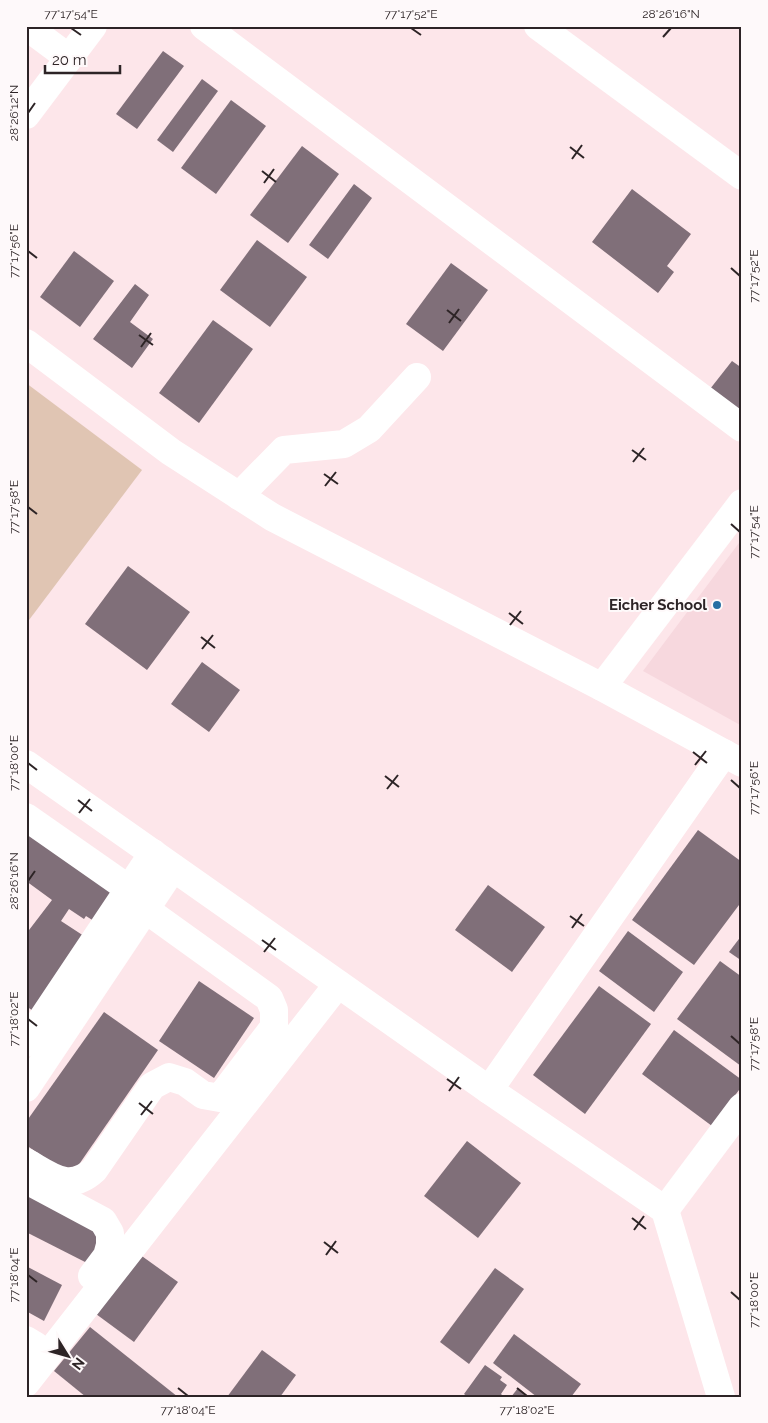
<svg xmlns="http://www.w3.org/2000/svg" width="768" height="1423" font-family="Raleway,sans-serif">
	<rect width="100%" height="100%" fill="#fde6ea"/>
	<path fill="#f7d8de" d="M742 539V726L643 671Z"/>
	<path fill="#e0c5b3" d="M26 383 142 470 26 624Z"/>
	<g fill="#806f79">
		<path d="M163 51 184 66 137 129 116 114Z"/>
		<path d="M202 79 218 91 173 152 157 140Z"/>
		<path d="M231 100 266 126 216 194 181 168Z"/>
		<path d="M302 146 339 174 288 243 250 215Z"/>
		<path d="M354 184 372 198 328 259 309 245Z"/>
		<path d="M632 189 691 234 667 266 674 272 658 293 592 242Z"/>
		<path d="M257 240 307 277 270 327 220 290Z"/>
		<path d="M74 251 114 281 80 327 40 297Z"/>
		<path d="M451 263 488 290 443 351 406 324Z"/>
		<path d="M135 284 149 295 130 322 153 339 132 368 93 339Z"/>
		<path d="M213 320 253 349 199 423 159 393Z"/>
		<path d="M732 361 742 368V413L710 389Z"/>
		<path d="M128 566 190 612 147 670 85 624Z"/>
		<path d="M202 662 240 690 209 732 171 704Z"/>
		<path d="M26 828 119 892 97 923 86 916 84 919 69 909 61 921 87 938 36 1013 26 1006V934L52 900 26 881Z"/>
		<path d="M698 830 742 862V901L694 965 632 920Z"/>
		<path d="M488 885 545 927 512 972 455 930Z"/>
		<path d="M628 931 683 972 654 1012 599 971Z"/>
		<path d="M742 935V961L729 952Z"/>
		<path d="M720 961 742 977 741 1066 677 1019Z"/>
		<path d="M199 981 254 1018 214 1078 159 1041Z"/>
		<path d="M599 986 651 1024 585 1114 533 1075Z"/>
		<path d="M104 1012 158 1050 71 1176 26 1145V1122Z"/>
		<path d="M674 1030 742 1080V1086L712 1126 642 1074Z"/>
		<path d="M467 1141 521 1183 478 1238 424 1196Z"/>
		<path d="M26 1189 106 1229 89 1264 26 1232Z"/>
		<path d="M139 1254 178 1282 134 1342 96 1314Z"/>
		<path d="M26 1266 62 1285 44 1321 26 1311Z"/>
		<path d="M495 1268 524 1289 469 1364 440 1342Z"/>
		<path d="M90 1327 178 1397H86L54 1371Z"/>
		<path d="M514 1334 581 1384 571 1397H537L493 1363Z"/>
		<path d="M262 1350 296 1375 280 1397H227Z"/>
		<path d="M485 1365 502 1377 500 1380 507 1385 501 1394 504 1397H468L464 1394Z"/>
		<path d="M518 1388 529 1397H511Z"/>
	</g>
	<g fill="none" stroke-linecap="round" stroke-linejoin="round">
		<g stroke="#fff" stroke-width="28">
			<path d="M26 26 69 58"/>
			<path d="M204 26 742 428"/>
			<path d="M538 26 742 176"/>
			<path d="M26 115 93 26"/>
			<path d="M26 343 171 452 272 517 602 687 742 763"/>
			<path d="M239 496 284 450 344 444 369 429 417 377"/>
			<path d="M602 687 742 503"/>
			<path d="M26 764 489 1090 665 1210 721 1397"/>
			<path d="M26 817 129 889"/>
			<path d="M26 1043 153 853"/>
			<path d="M26 1088 173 868"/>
			<path d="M489 1090 724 753"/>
			<path d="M26 1162C51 1176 69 1193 94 1170L152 1086 169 1077 185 1082 203 1095 220 1098 274 1027V1010L269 998 145 909"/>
			<path d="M32 1183 103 1221 110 1233V1245L107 1256 92 1276"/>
			<path d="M665 1210 742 1107"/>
			<path d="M26 1340 36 1346"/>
			<path d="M26 1383 338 984"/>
		</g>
	</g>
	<path fill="none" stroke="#2d2426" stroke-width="2" d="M71 28 81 35M411 28 421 35M663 37 671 28M28 113 35 103M570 147 584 158M572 159 582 145M262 171 276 182M264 183 274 169M28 251 37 258M731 268 740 276M447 310 461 321M449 323 459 309M139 335 153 345M141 347 151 333M632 450 646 460M633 462 644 448M324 474 338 484M325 486 336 472M28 507 37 514M731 524 740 532M509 613 523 624M510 625 521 611M201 637 215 648M202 649 213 635M693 752 707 763M28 763 37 770M695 765 706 751M385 776 399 787M731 780 740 788M387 789 398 775M78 800 92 811M79 813 90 799M28 881 35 871M570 916 584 926M572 928 582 914M262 940 276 950M264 952 275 938M28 1019 37 1026M731 1036 740 1044M447 1079 461 1089M449 1091 459 1077M139 1103 153 1114M141 1115 152 1101M632 1218 646 1229M634 1230 644 1216M324 1242 338 1253M326 1255 336 1241M28 1275 37 1282M731 1292 740 1300M178 1388 188 1396M517 1388 527 1396"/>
	<circle fill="#266fa3" stroke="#fef9fa" stroke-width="2" cx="717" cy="605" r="5"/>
	<g text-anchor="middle" stroke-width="4" stroke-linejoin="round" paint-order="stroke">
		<g font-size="15" font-weight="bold" fill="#2d2426" stroke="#fef9fa" text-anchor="end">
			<text x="707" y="610">Eicher School</text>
		</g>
	</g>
	<rect width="768" height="1423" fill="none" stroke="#fef9fa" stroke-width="55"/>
	<g transform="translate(68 1356) rotate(127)" stroke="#fef9fa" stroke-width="4" paint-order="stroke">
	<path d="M0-4L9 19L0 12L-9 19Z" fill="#2d2426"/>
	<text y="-8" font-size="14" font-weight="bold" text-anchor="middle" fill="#2d2426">N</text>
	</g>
	<path d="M45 65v8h75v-8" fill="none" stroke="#2d2426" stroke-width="2.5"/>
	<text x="52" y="65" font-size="15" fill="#2d2426" stroke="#fef9fa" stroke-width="4" paint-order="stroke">20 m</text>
	<rect x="28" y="28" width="712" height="1368" fill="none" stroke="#2d2426" stroke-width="2"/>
	<g font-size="12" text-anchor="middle" fill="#2d2426">
		<text x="71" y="18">77°17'54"E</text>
		<text x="411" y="18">77°17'52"E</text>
		<text x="671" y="18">28°26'16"N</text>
		<text transform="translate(14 113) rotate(-90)" y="4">28°26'12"N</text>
		<text transform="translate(14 251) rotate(-90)" y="4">77°17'56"E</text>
		<text transform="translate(754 276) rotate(-90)" y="4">77°17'52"E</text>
		<text transform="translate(14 507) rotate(-90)" y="4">77°17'58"E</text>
		<text transform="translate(754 532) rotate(-90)" y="4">77°17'54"E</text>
		<text transform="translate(14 763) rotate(-90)" y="4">77°18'00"E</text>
		<text transform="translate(754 788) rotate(-90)" y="4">77°17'56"E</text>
		<text transform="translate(14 881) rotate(-90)" y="4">28°26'16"N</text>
		<text transform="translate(14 1019) rotate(-90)" y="4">77°18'02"E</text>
		<text transform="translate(754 1044) rotate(-90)" y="4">77°17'58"E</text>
		<text transform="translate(14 1275) rotate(-90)" y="4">77°18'04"E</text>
		<text transform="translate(754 1300) rotate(-90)" y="4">77°18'00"E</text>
		<text x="188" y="1414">77°18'04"E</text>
		<text x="527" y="1414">77°18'02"E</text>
	</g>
</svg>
